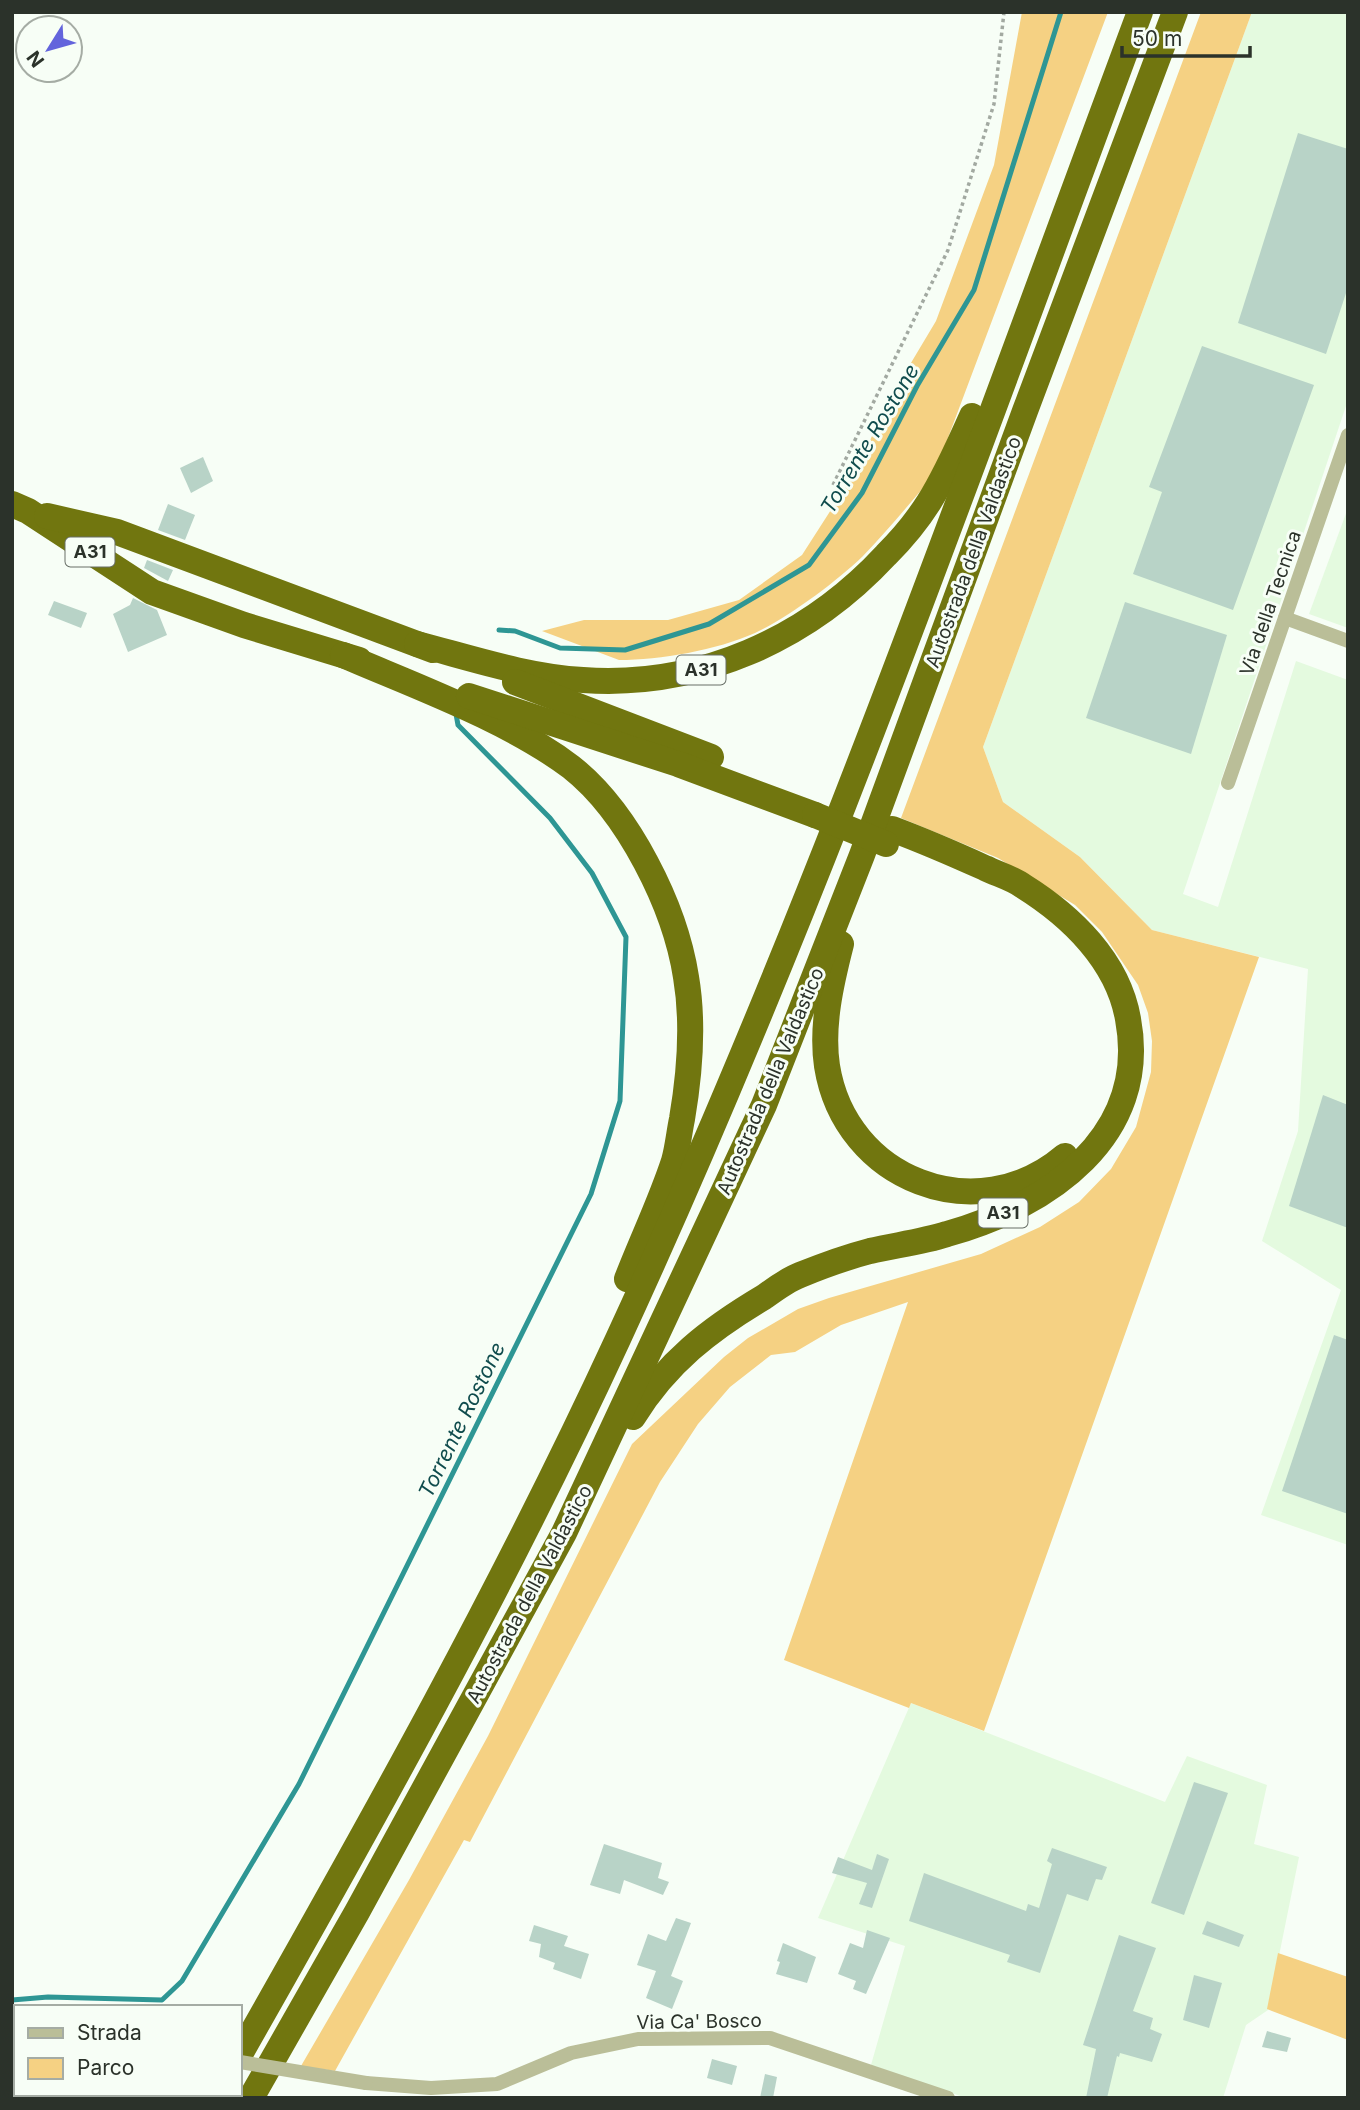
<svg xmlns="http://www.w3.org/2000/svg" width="1360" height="2110" font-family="Inter,sans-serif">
	<rect width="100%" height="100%" fill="#f7fef6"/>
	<g fill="#e4fadf">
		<path d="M1252 12H1348V400L1183 894 1218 907 1296 661 1348 680V1545L1261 1515 1341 1290 1262 1241 1298 1131 1308 969 1152 930 1080 857 1003 802 983 747Z"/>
		<path d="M1348 508V628L1309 614Z"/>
		<path d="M911 1703 1165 1802 1187 1756 1267 1785 1254 1844 1299 1857 1268 2010 1246 2025 1223 2098H966L871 2065 905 1946 818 1918Z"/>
	</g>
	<g fill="#f5d183">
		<path d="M1022 12H1108L934 475C911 502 888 530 863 556 836 582 789 617 755 633 717 650 660 660 619 660L542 631 584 620H668L739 600 802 555 854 474 890 398 936 321 994 165Z"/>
		<path d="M1201 12H1252L983 747 1003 802 1080 857 1152 930 1259 957 984 1731 911 1703 909 1708 784 1660 908 1302 841 1325 795 1352 771 1355 730 1387 698 1424 660 1482 470 1842 464 1840 335 2071 301 2066 409 1880 488 1736 632 1444 724 1357 748 1338 798 1309 829 1298 981 1254 1040 1227 1079 1202 1111 1169 1136 1127 1151 1072 1152 1041 1148 1013 1138 985 1102 932 1075 905 998 858 901 818Z"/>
		<path d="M1278 1953 1348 1977V2040L1267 2009Z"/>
	</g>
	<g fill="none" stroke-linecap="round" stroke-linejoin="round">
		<g stroke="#2e9694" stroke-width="5">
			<path d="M499 630 515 631 560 648 625 650 709 624 809 565 862 493 917 386 974 290 1061 12"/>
			<path d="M12 2000 48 1997 162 2000 182 1981 299 1784 591 1194 620 1101 626 937 592 873 550 818 458 725 456 714"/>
		</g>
	</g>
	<g fill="#b8d3c7">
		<path d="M1298 133 1348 149V287L1326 354 1238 323Z"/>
		<path d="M1202 346 1314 385 1233 610 1133 574 1162 492 1149 487Z"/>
		<path d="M203 457 213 481 191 493 180 468Z"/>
		<path d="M168 504 195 515 185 540 158 530Z"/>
		<path d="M147 560 173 570 168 581 144 568Z"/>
		<path d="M133 598 157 610 167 635 128 652 113 614 130 605Z"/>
		<path d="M54 601 87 613 81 628 48 615Z"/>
		<path d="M1125 602 1227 635 1191 754 1086 718Z"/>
		<path d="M1323 1095 1348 1105V1228L1289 1206Z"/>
		<path d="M1334 1335 1348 1340V1514L1282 1491Z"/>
		<path d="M1194 1782 1228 1793 1184 1915 1151 1903Z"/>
		<path d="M604 1844 662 1863 658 1878 669 1882 663 1895 624 1880 620 1894 590 1885Z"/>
		<path d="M1052 1848 1107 1867 1102 1880 1096 1879 1088 1901 1067 1894 1040 1973 1007 1962 1010 1955 909 1921 924 1873 1026 1911 1028 1904 1039 1908 1052 1864 1047 1861Z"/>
		<path d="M877 1854 889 1859 872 1908 859 1904 867 1883 832 1873 838 1857 872 1870Z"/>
		<path d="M676 1918 691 1923 671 1976 683 1981 672 2009 646 1998 656 1971 637 1965 648 1934 666 1941Z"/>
		<path d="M1207 1921 1244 1935 1239 1947 1202 1934Z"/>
		<path d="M534 1925 568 1936 564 1946 589 1954 581 1979 553 1969 555 1963 539 1957 541 1944 529 1941Z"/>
		<path d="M867 1930 890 1938 866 1994 853 1989 856 1981 838 1974 850 1943 863 1948Z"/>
		<path d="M1119 1935 1156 1948 1133 2011 1153 2018 1150 2029 1162 2034 1152 2062 1120 2053 1119 2057 1117 2056 1107 2098H1086L1096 2049 1083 2045Z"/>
		<path d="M783 1943 816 1957 807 1983 776 1974 780 1962 777 1961Z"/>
		<path d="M1194 1975 1222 1983 1209 2028 1183 2020Z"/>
		<path d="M1267 2031 1291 2038 1287 2052 1262 2047Z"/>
		<path d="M712 2059 737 2066 732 2085 707 2078Z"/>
		<path d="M765 2074 777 2077 773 2098H760Z"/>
	</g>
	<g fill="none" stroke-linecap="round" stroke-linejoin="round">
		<path stroke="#a2a9a1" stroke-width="3.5" stroke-dasharray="3.5 3.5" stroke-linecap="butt" d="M833 485 948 250 994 104 1004 12"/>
		<g stroke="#babe98" stroke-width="14">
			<path d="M1285 618 1348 641"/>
			<path d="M1228 783 1348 435"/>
			<path d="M12 2031H16"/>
			<path d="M366 2083 431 2088 497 2084 571 2053 638 2039 770 2038 948 2098"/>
		</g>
		<g stroke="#71760f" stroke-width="26">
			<path d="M12 504 28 511 152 592 244 625 359 660"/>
			<path d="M47 516 117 532 433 650"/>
			<path d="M417 644C471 658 527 677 583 680 699 688 807 640 886 555 902 539 917 521 929 502 946 475 959 445 972 416"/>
			<path d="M343 655C415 686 509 720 571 767 628 812 675 906 686 977 694 1024 690 1072 682 1119 679 1133 678 1147 674 1161 661 1201 642 1240 627 1279"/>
			<path d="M515 682 711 757"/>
			<path d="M469 696 678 764 815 815"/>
			<path d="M841 944C831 983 821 1026 827 1066 845 1180 977 1231 1065 1156"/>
			<path d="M633 1417C666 1363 710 1329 764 1297 775 1289 787 1280 800 1275 822 1266 847 1257 870 1251 896 1245 922 1242 947 1234 1048 1206 1150 1136 1128 1019 1118 961 1071 916 1023 886 1012 878 997 874 985 868 954 854 924 841 892 829"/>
			<path d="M240 2054C373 1820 505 1584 618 1339 817 908 974 457 1140 12"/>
			<path d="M215 2098 217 2094"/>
			<path d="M251 2098 357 1912 564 1533 764 1105 862 855 1025 411 1175 12"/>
		</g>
		<path stroke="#babe98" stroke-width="14" d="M240 2062 366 2083"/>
		<path stroke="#71760f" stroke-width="26" d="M815 815 886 844"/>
	</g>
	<g text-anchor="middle" stroke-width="6" stroke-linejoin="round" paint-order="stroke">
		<g fill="#f7fef6" stroke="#686f67" stroke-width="2">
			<rect x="65.5" y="537.5" width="49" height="29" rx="5"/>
			<rect x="676.5" y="655.5" width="49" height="29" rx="5"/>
			<rect x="978.5" y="1198.5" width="49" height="29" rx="5"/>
		</g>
		<g font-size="18" font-weight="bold" fill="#2b322a">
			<text x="90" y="558">A31</text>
			<text x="701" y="676">A31</text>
			<text x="1003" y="1219">A31</text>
		</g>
		<g font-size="19" fill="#2b322a" stroke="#f7fef6">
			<text transform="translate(973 552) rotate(-70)" y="7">Autostrada della Valdastico</text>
			<text transform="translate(1270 603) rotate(-71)" y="7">Via della Tecnica</text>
			<text transform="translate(770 1081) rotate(-67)" y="7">Autostrada della Valdastico</text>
			<text transform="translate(529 1594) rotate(-62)" y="7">Autostrada della Valdastico</text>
			<text transform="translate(699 2021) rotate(-1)" y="7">Via Ca' Bosco</text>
		</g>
		<g font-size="21" font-style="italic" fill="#104c4d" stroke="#f7fef6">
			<text transform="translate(870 439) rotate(-59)" y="7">Torrente Rostone</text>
			<text transform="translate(462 1420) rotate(-64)" y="7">Torrente Rostone</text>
		</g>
	</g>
	<rect width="1360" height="2110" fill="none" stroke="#2b322a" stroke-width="28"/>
	<rect x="14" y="2005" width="228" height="91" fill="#f7fef6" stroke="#a5aca4" stroke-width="2"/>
	<rect x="28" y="2028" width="35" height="10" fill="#babe98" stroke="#a5aca4" stroke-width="2"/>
	<text x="77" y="2040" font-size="21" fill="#2b322a">Strada</text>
	<rect x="28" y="2058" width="35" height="21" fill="#f5d183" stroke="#a5aca4" stroke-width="2"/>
	<text x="77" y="2075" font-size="21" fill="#2b322a">Parco</text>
	<g transform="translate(49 49) rotate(233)"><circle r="33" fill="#f7fef6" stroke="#a5aca4" stroke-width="2"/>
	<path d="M0-5L12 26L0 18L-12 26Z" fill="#6364dc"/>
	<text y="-10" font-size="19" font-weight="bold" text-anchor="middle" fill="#2b322a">N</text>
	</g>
	<path d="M1122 46v10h128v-10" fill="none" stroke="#2b322a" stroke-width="3.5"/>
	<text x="1132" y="46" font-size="21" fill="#2b322a" stroke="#f7fef6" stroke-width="5" paint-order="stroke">50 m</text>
</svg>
